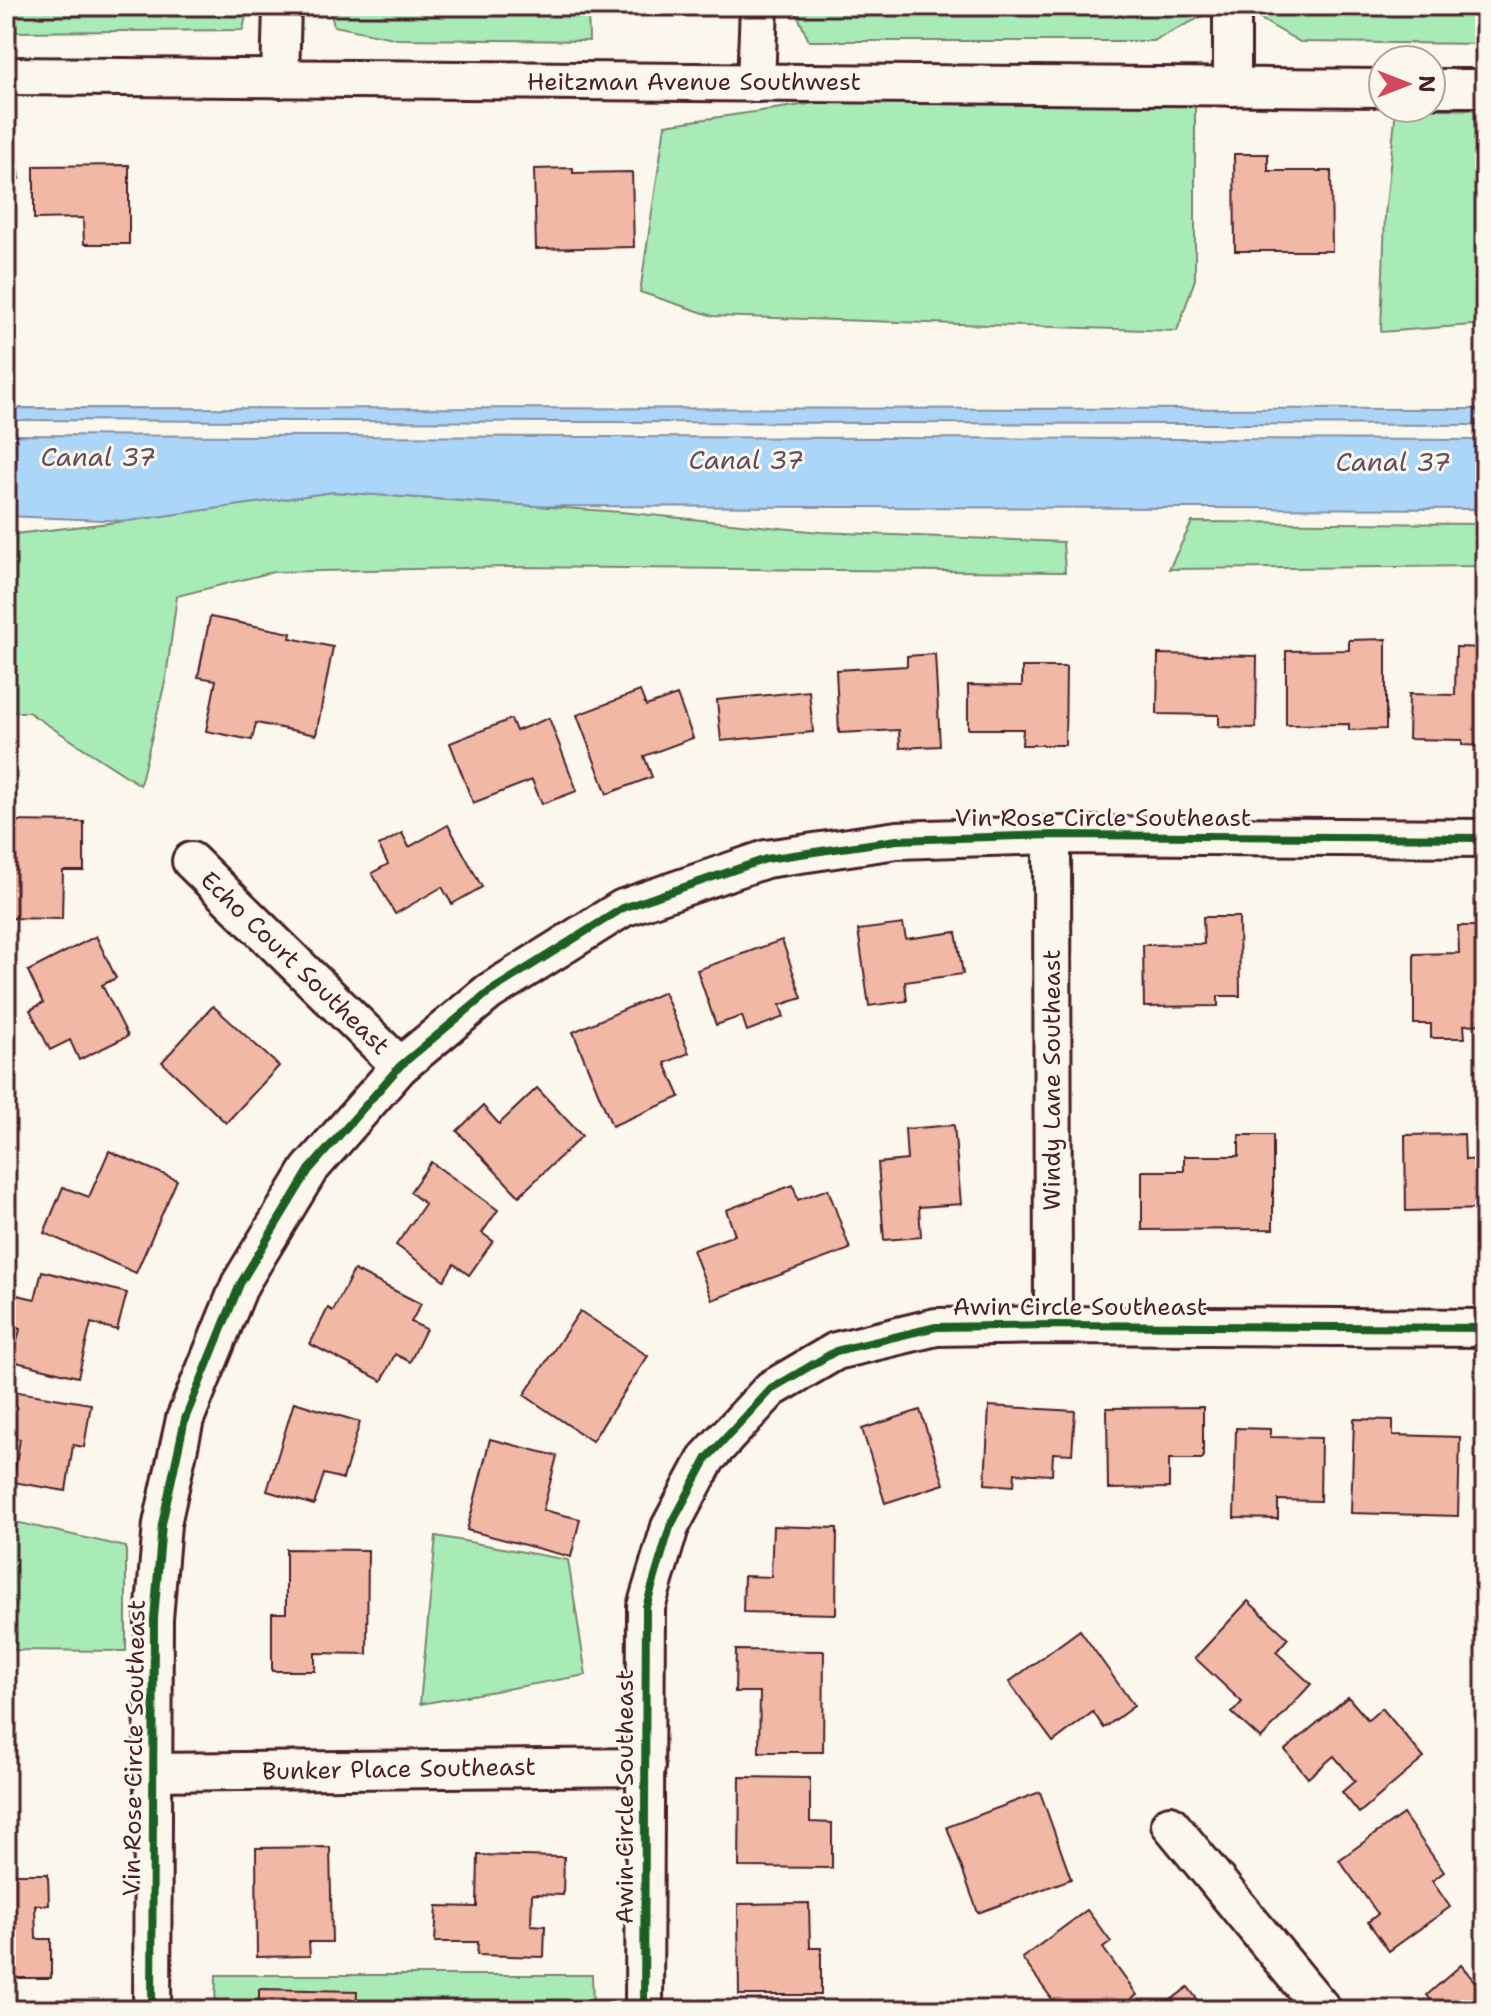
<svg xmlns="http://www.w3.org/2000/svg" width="1491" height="2016" font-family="'Shantell Sans',sans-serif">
	<rect width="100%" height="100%" fill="#fbf7ec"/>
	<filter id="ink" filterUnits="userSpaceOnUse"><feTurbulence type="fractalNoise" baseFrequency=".0125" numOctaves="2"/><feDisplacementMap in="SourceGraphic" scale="16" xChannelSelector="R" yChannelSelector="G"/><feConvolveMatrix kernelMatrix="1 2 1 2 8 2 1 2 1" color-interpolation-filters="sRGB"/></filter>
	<g filter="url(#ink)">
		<g fill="#a8ebb6" stroke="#798570" stroke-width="2">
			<path d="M6 6H248L243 30 6 32Z"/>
			<path d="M329 6H588L589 41 398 39 334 26Z"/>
			<path d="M793 6H1201V17L1153 41H809Z"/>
			<path d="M1257 6H1485V44L1300 42 1257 17Z"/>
			<path d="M829 101 1195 103V279L1177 331 713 316 640 292 665 125Z"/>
			<path d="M6 105H9L20 178 6 189Z"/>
			<path d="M1396 108 1485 110V324L1381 332 1385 215Z"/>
			<path d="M333 492 621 512 820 532 1063 542 1065 572 509 567 273 572 177 596 166 678 140 785 28 712H6V535L127 521Z"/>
			<path d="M1192 522 1485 524V566L1169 569Z"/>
			<path d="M20 1523 126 1547V1651L6 1650V1524Z"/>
			<path d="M436 1536 568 1560 586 1675 420 1704Z"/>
			<path d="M216 1975H592L593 2010H215Z"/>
		</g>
		<g fill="#acd6f7" stroke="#858da5" stroke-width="2">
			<path d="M6 408 1485 409V425L6 420Z"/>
			<path d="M6 435 1485 440V509L537 506 333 492 127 521 6 516Z"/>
		</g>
		<g fill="#f0b8a5" stroke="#4a1f2b" stroke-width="2">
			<path d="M1234 154H1268V171H1331L1332 251H1235Z"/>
			<path d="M129 165V244H84L83 218 34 219V166Z"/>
			<path d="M573 168V173L632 172 634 247 536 249 534 169Z"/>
			<path d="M210 617 291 633 290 638 333 647 316 735 256 723 252 740 206 731 216 680 198 677Z"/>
			<path d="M1386 639V729L1349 730V724L1286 725V651L1349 650V640Z"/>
			<path d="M1456 647 1485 648V746L1462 745V740L1408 739 1409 694 1455 695Z"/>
			<path d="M935 654 940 746 900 748 899 730 839 733 836 670 907 666V656Z"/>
			<path d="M1158 654 1257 656 1256 728 1219 727V715L1157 714Z"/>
			<path d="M1022 667H1066L1065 745H1022L1023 729H968V685L1022 686Z"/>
			<path d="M640 691 646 706 677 695 693 738 644 756 652 777 607 794 577 715Z"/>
			<path d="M809 691 813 732 721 741 717 700Z"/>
			<path d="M549 718 577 791 542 804 532 780 473 803 450 743 511 719 516 731Z"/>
			<path d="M6 821 84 822V871H63L62 919 6 918Z"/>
			<path d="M448 825 482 887 452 904 442 887 395 914 372 873 388 864 379 846 402 833 409 847Z"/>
			<path d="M1203 917H1239L1240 996H1218V1006L1144 1007 1143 945 1204 944Z"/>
			<path d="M903 924 906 939 956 932 963 974 905 982 907 1001 869 1006 858 930Z"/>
			<path d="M1458 926H1485V1024L1464 1025 1465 1038H1431V1024H1414V954L1459 953Z"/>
			<path d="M96 936 116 978 102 985 128 1036 79 1060 70 1040 50 1050 30 1010 43 1003 28 971Z"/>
			<path d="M782 940 802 998 780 1005 784 1017 747 1031 742 1016 716 1025 697 970Z"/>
			<path d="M664 992 689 1053 665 1063 680 1097 612 1126 573 1032Z"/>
			<path d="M213 1006 279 1066 226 1123 162 1062Z"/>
			<path d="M537 1088 582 1136 519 1196 457 1131 483 1106 499 1124Z"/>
			<path d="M954 1125 961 1204 919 1207 921 1237 884 1240 878 1163 907 1160 905 1129Z"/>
			<path d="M1464 1134 1465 1160 1485 1159V1209L1406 1211 1405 1135Z"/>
			<path d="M1239 1135H1273V1229L1142 1230V1171H1184V1156H1239Z"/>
			<path d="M109 1151 177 1180 136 1273 44 1233 63 1187 89 1197Z"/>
			<path d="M431 1162 498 1210 482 1233 493 1241 469 1275 454 1264 444 1280 396 1245 425 1204 410 1192Z"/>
			<path d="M793 1185 798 1200 828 1189 850 1249 712 1300 693 1250 735 1235 726 1210Z"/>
			<path d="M354 1270 421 1304 411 1322 426 1329 410 1362 395 1354 382 1381 310 1344 328 1308 333 1311Z"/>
			<path d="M42 1271 127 1293 117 1330 91 1323 78 1377 12 1361 20 1329 9 1326 17 1295 35 1299Z"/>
			<path d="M580 1311 648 1356 592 1441 524 1395Z"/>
			<path d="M6 1390 91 1404 84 1447 73 1445 66 1491 13 1482 20 1439 6 1436Z"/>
			<path d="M294 1402 360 1422 343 1479 324 1474 314 1505 267 1491Z"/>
			<path d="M989 1406 1075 1411 1072 1454 1053 1453 1052 1475 1015 1473 1014 1486 985 1484Z"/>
			<path d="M1203 1407V1459H1169V1488L1108 1489 1107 1408Z"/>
			<path d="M920 1410 944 1484 885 1503 862 1429Z"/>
			<path d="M1354 1419 1393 1420V1435L1460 1437 1458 1516 1351 1513Z"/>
			<path d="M1236 1428 1270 1429V1437L1321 1438 1320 1501 1278 1500V1519L1234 1518Z"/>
			<path d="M490 1439 557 1456 543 1510 580 1519 571 1557 467 1530Z"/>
			<path d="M773 1526 837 1528 836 1614 743 1612 744 1576 771 1577Z"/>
			<path d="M286 1549 368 1550 367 1654 315 1653V1671H272V1613H286Z"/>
			<path d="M1248 1601 1288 1638 1276 1652 1311 1684 1261 1739 1232 1713 1242 1702 1195 1658Z"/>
			<path d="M1080 1630 1134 1706 1104 1728 1093 1712 1053 1742 1009 1682Z"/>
			<path d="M736 1650 824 1651 823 1752H759L760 1692H735Z"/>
			<path d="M1348 1697 1368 1720 1382 1708 1424 1758 1359 1813 1342 1792 1355 1781 1334 1756 1308 1778 1285 1750Z"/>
			<path d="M740 1777 810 1778V1822L832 1823V1868L739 1867Z"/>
			<path d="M1040 1792 1071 1879 978 1913 947 1827Z"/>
			<path d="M1403 1814 1444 1872 1432 1881 1450 1907 1389 1951 1368 1922 1378 1914 1339 1860Z"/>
			<path d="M330 1847 332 1942H309L310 1956 257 1957 256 1848Z"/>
			<path d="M478 1855 564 1857 563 1895 532 1894 531 1925 545 1926 544 1957 477 1955 478 1942H435L437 1906 477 1907Z"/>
			<path d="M6 1874H48L49 1905H35L36 1939H51V1978H6Z"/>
			<path d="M809 1903 810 1948H821V1995H739L738 1904Z"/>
			<path d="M1087 1910 1111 1942 1103 1948 1137 1995 1117 2010H1086L1080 2002 1069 2010H1060L1022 1958Z"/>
			<path d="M1461 1965 1476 1983 1485 1975V2010H1439L1427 1995Z"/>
			<path d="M1188 1987 1205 2010H1158Z"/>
			<path d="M259 1989 357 1991 356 2010H259Z"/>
		</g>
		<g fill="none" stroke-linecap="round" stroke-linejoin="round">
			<g stroke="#4a1f2b" stroke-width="42">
				<g id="street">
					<path d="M6 76 1383 88"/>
					<path d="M280 79 282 6"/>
					<path d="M756 83 759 6"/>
					<path d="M1232 87V6"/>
					<path d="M1431 88H1485"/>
					<path d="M1052 835 1053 1325"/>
					<path d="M191 861 400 1066"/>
					<path d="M152 1772 646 1767"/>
					<path d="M1170 1824 1323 2010"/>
					<path d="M152 2010 154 1619 162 1524 185 1419 240 1284 309 1170 400 1066 489 992 623 908 766 859 897 840 1052 835 1485 838"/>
					<path d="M644 2010 646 1607 670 1527 707 1458 771 1389 836 1351 936 1327 1053 1325 1485 1328"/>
				</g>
			</g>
			<use href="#street" stroke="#fbf7ec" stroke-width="36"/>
			<g stroke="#fbf7ec" stroke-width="13">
				<g id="cycleway">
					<path d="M152 2010 154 1619 162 1524 185 1419 240 1284 309 1170 400 1066 489 992 623 908 766 859 897 840 1052 835 1485 838"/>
					<path d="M644 2010 646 1607 670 1527 707 1458 771 1389 836 1351 936 1327 1053 1325 1485 1328"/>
				</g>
			</g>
			<use href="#cycleway" stroke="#1b5e20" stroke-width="8"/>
		</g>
	</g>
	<g text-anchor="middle" stroke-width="6" stroke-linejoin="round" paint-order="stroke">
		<g font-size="24" fill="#4a1f2b" stroke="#fbf7ec">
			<text x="694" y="90">Heitzman Avenue Southwest</text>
			<text x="1103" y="826">Vin Rose Circle Southeast</text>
			<text transform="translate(295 963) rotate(44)" y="8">Echo Court Southeast</text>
			<text transform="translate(1052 1080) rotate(-90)" y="8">Windy Lane Southeast</text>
			<text x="1080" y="1315">Awin Circle Southeast</text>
			<text transform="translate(134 1748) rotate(-89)" y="8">Vin Rose Circle Southeast</text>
			<text transform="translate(399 1769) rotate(-1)" y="8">Bunker Place Southeast</text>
			<text transform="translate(625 1797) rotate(-90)" y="8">Awin Circle Southeast</text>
		</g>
		<g font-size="26" font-style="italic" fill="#624d5e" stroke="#fbf7ec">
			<text x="98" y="466">Canal 37</text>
			<text x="746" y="469">Canal 37</text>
			<text x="1393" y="471">Canal 37</text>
		</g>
	</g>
	<rect width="1491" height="2016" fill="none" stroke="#fbf7ec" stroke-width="32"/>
	<rect x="16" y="16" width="1459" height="1984" fill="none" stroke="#4a1f2b" stroke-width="3" filter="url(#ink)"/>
	<g transform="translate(1407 84) rotate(90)"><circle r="38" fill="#fbf7ec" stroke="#b4a19f" stroke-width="2"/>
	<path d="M0-6L14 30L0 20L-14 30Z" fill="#d1495b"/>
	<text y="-12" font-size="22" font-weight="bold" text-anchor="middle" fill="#4a1f2b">N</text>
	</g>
</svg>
